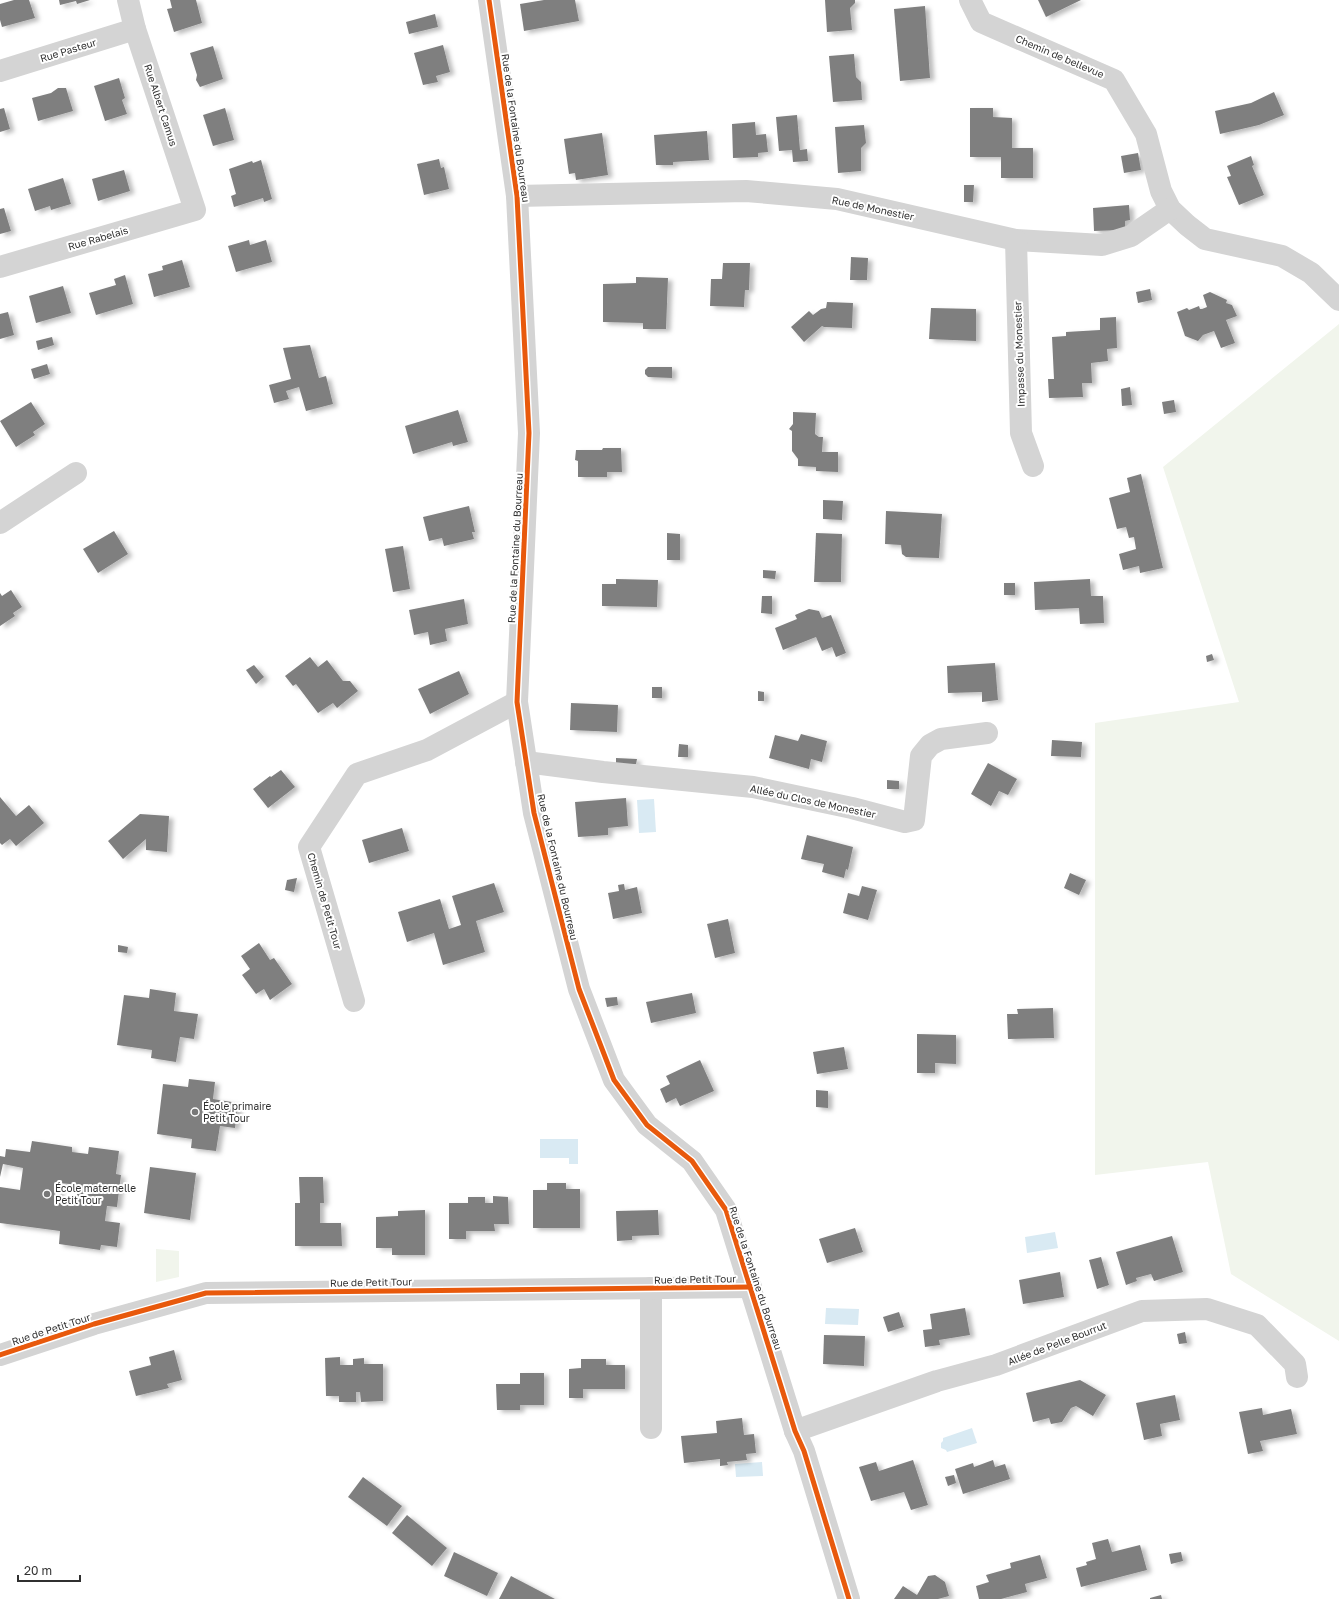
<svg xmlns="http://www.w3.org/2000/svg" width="1339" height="1599" font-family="'Golos Text',sans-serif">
	<defs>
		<filter id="shadow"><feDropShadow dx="4.5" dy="2.5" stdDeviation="2" flood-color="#0004"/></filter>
	</defs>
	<rect width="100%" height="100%" fill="#fff"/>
	<g fill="#f1f5ec">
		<path d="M1339 324V1341L1231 1274 1208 1162 1095 1175V723L1239 702 1163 467Z"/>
		<path d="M156 1249 179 1251V1277L156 1282Z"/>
	</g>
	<g fill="#d9eaf3">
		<path d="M654 799 656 832 639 833 637 800Z"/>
		<path d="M540 1139H578V1164H569V1158H540Z"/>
		<path d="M1055 1232 1058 1248 1027 1253 1025 1237Z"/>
		<path d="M826 1308 859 1309 858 1325 825 1324Z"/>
		<path d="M972 1428 977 1443 947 1452 946 1450 941 1448V1443L943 1441V1438Z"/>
		<path d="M762 1462 763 1476 736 1477 735 1464Z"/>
	</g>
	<g fill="#7f7f7f" fill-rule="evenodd" filter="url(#shadow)">
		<path d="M14 0H29L35 18 2 27 0 20V4Z"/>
		<path d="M59 0H90L77 4 76 1 60 5Z"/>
		<path d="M170 0H196L202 23 174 32 167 9 172 8Z"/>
		<path d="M544 0H575L579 21 524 31 520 4Z"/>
		<path d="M825 0H855V3L850 8 852 30 827 32Z"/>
		<path d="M1038 0H1081L1046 17Z"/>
		<path d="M925 6 930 78 900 81 894 9Z"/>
		<path d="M435 14 438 27 409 34 406 22Z"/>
		<path d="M443 45 450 72 436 76 438 82 423 85 414 53Z"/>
		<path d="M213 46 223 79 200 87 196 80 197 75 190 53Z"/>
		<path d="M854 54 856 77 861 82 862 100 833 102 829 56Z"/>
		<path d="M119 78 125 98 122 100 127 114 105 121 94 86Z"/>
		<path d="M58 88H66L73 111 38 121 32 98 51 93Z"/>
		<path d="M1274 92 1284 115 1259 125 1220 134 1215 111 1251 103Z"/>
		<path d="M4 108 10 129 0 132V109Z"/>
		<path d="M225 108 234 140 213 146 203 115Z"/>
		<path d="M970 108H993V117L1012 118V148H1033V178H1001V157H970Z"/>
		<path d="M797 115 800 150 807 149 808 161 793 162 792 150 779 151 776 117Z"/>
		<path d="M755 122 756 135 766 134 768 152 758 153V157L733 158 732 124Z"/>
		<path d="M864 125 866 143 861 148V171L838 173 835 127Z"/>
		<path d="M707 131 709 160 673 162V165H656L654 135Z"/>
		<path d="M602 133 608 175 576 180 575 173 569 174 564 139Z"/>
		<path d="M1138 153 1141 170 1124 173 1121 156Z"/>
		<path d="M1251 156 1254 165 1252 166 1264 195 1239 205 1227 177 1231 176 1227 166Z"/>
		<path d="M439 159 441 168 444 167 449 189 424 195 417 164Z"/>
		<path d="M261 160 272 199 264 202 263 198 234 207 231 196 236 194 229 169 252 161 253 163Z"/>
		<path d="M124 170 130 191 98 201 92 179Z"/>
		<path d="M63 178 71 204 51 210 50 206 35 211 28 189Z"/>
		<path d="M964 185H974L973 202H964Z"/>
		<path d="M1129 205 1130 220 1125 221V227L1121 230 1094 231 1093 208Z"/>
		<path d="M4 208 11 231 0 234V209Z"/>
		<path d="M249 240 250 245 266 240 272 262 236 272 228 246Z"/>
		<path d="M851 257 868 258 867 280H850Z"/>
		<path d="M182 260 190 287 154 297 148 274 163 270 162 266Z"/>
		<path d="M723 263H750L749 290H745L744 307 710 306 711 279H722Z"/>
		<path d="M125 275 133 304 96 315 89 293 116 285 114 279Z"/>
		<path d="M636 277 668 278 666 329H643V323L603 322V284L636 283Z"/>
		<path d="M63 286 71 313 36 323 29 296Z"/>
		<path d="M1150 289 1152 300 1138 303 1136 292Z"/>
		<path d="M1210 292 1227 300 1226 303 1232 305 1237 316 1226 320 1235 343 1221 348 1214 331 1203 335 1198 341 1185 336 1177 312 1187 308 1189 310 1199 306 1200 309H1202L1207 307 1203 295Z"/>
		<path d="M827 302 853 303 852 328 824 327 822 326 804 342 791 327 809 311 813 315 821 309 826 308Z"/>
		<path d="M931 308 976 309V341L929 339Z"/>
		<path d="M8 312 14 335 0 339V314Z"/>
		<path d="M1116 317 1117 348 1107 349 1108 361 1091 363 1092 383H1082L1083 397 1049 398 1048 379H1054L1052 337 1066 336V332L1100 330V318Z"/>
		<path d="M52 337 54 345 38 350 36 341Z"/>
		<path d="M310 345 319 378 326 376 333 404 306 411 299 387 286 391 289 399 274 403 269 385 291 379 283 348Z"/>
		<path d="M47 364 50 374 34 379 31 369Z"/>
		<path d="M648 367H672V378L648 377 645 374V370Z"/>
		<path d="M1130 387 1132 405 1122 406 1121 389Z"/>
		<path d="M1174 400 1176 412 1164 414 1162 402Z"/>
		<path d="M31 402 45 424 33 432 35 435 16 447 0 421Z"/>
		<path d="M458 410 468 442 453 446 452 442 413 454 405 426Z"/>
		<path d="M793 412 816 413 815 434 819 437H823L822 452H838V472L816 471V467L798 466V459L792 451V431L789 429 793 424Z"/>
		<path d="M603 448H621L622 472H607V477H578V461L575 460 576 450H602Z"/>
		<path d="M1141 474 1163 568 1140 573 1139 566 1123 570 1119 554 1136 549 1134 537 1129 538 1126 527 1117 529 1109 498 1130 492 1127 478Z"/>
		<path d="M823 500 843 501 842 520 823 519Z"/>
		<path d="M469 506 475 532H472L474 539 444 546 442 538 429 541 423 517Z"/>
		<path d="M886 511 942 514 939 558 906 557 902 554 901 545 885 544Z"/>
		<path d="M114 531 128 554 98 573 83 549Z"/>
		<path d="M667 533 680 534V560H667Z"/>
		<path d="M816 533 842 534 841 582H814Z"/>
		<path d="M403 546 410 589 393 592 385 549Z"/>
		<path d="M763 570 776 571 775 579 763 578Z"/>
		<path d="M616 579 658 580 657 607 602 606V584H616Z"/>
		<path d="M1090 579 1091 596H1103L1104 623 1080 624 1079 608 1035 610 1034 582Z"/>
		<rect x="1004" y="583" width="11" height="12"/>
		<path d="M11 590 22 607 13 613 15 616 0 626V593L2 596Z"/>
		<path d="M762 596H772V614L761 613Z"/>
		<path d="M464 599 468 624 445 629 447 641 430 645 428 632 414 635 409 610Z"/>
		<path d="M809 609 819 611 822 618 831 615 846 653 836 657 832 647 822 651 816 637 783 650 775 628 797 619 795 615Z"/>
		<path d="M1212 654 1214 660 1207 662 1206 656Z"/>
		<path d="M310 657 318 667 327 660 343 681H350L358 691 337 708 333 703 318 713 296 684 293 686 285 676Z"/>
		<path d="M995 663 998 700 982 702V692L948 693 947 666Z"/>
		<path d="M254 665 264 677 256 684 246 670Z"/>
		<path d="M459 671 469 694 430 714 418 689Z"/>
		<rect x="652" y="687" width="10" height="11"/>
		<path d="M758 691 764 692V701H758Z"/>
		<path d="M571 703 618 705 617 732 570 730Z"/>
		<path d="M801 734 827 741 822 762 811 759 809 769 769 758 775 735 798 741Z"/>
		<path d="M1052 740 1082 742 1081 757 1051 756Z"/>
		<path d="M679 744 688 745V757H678Z"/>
		<path d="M616 758 637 759 636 764H634V765L616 764Z"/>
		<path d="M988 763 1017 779 1008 795 999 791 991 806 971 794Z"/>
		<path d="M281 770 295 787 268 808 253 789 270 776 271 777Z"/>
		<path d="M887 780 899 781V789H887Z"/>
		<path d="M0 797 16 816 29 805 44 823 16 846 10 839 2 845 0 843Z"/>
		<path d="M626 798 628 826 608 828V835L578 837 575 802Z"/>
		<path d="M140 814 169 816 167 852 146 850V839L123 859 108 841Z"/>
		<path d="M402 828 409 851 369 863 362 840Z"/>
		<path d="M807 835 853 847 848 870 846 869 844 878 822 872 824 864 801 859Z"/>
		<path d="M1070 873 1086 880 1079 895 1064 888Z"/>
		<path d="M297 878 294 892 285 890 287 880Z"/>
		<path d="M494 883 504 912 476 921 485 952 443 965 434 933 407 942 398 912 440 899 449 929 461 925 452 896Z"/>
		<path d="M624 884 625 890 637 887 642 913 613 919 608 893 619 891 618 885Z"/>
		<path d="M862 886 877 890 868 920 843 913 848 893 859 896Z"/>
		<path d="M728 919 735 953 715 958 707 924Z"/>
		<path d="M259 943 270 960 274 958 292 984 270 1000 264 989 256 994 242 975 250 969 241 956Z"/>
		<path d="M118 945 128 947 127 953 118 952Z"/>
		<path d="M150 989 176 993 174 1011 198 1014 194 1039 180 1037 176 1062 151 1058 152 1050 117 1045 124 995 149 998Z"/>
		<path d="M692 993 696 1013 651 1023 646 1002Z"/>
		<path d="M617 997 618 1005 607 1007 605 998Z"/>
		<path d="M1053 1008 1054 1038 1008 1039 1007 1014H1018L1017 1009Z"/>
		<path d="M917 1034 956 1035V1064L935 1063V1073H917Z"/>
		<path d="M844 1047 848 1069 817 1074 813 1052Z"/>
		<path d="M700 1060 714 1091 680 1106 676 1098 666 1103 660 1089 670 1084 666 1076Z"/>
		<path d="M189 1079 215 1082 213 1099 238 1103 235 1128 220 1126 216 1151 191 1148 192 1139 157 1134 163 1084 188 1087Z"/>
		<path d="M816 1090 828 1091V1108L816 1107Z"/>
		<path d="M32 1141 72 1147V1152L88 1154 89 1147 119 1151 116 1174 121 1175 117 1207 107 1206 105 1221 120 1223 117 1247 101 1245 100 1250 59 1244 60 1231 0 1223V1187L20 1190 23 1168 3 1164 0 1177V1156L5 1157 6 1149 30 1152ZM61 1183 78 1185 76 1203 58 1201Z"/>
		<path d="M150 1167 196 1173 190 1220 144 1213Z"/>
		<path d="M299 1177H323L324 1203H320V1223H341L342 1246H295V1203H300Z"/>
		<path d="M547 1183H566V1189H580V1228H533V1190H547Z"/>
		<path d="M493 1196 508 1197 509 1224H494L495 1231H466V1239H449V1203H468V1197H485V1203H493Z"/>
		<path d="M425 1210V1255H392V1248H376V1217L398 1216V1211Z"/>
		<path d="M658 1210 659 1235 632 1236V1240L617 1241 616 1211Z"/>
		<path d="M855 1228 863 1252 827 1263 819 1239Z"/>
		<path d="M1172 1236 1183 1272 1154 1281 1151 1274 1136 1278 1137 1281 1126 1285 1116 1252Z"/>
		<path d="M1101 1257 1109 1285 1097 1289 1089 1260Z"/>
		<path d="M1060 1272 1064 1297 1023 1304 1019 1280Z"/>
		<path d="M965 1308 970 1335 939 1340 940 1345 925 1347 923 1330 932 1329 930 1314Z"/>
		<path d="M899 1312 904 1327 888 1332 883 1317Z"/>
		<path d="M1185 1332 1187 1343 1179 1344 1177 1334Z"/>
		<path d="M824 1335 865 1336 864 1366 823 1364Z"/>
		<path d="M174 1350 182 1380 167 1384 169 1388 136 1396 129 1371 151 1365 149 1357Z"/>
		<path d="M340 1357V1365H353V1359L364 1358V1364H383V1401L361 1402 360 1392H356V1402H339V1396H326L325 1358Z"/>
		<path d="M581 1359H606V1365H625V1389H583V1398H569V1369L581 1368Z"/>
		<path d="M520 1373H544V1405H520V1410H497L496 1384H520Z"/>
		<path d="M1080 1380 1106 1395 1093 1416 1076 1406 1071 1408 1062 1422 1051 1424 1049 1418 1033 1422 1026 1393Z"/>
		<path d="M1175 1395 1180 1420 1160 1424 1162 1436 1144 1440 1136 1403Z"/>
		<path d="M1262 1408 1263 1415 1291 1409 1297 1434 1260 1441 1263 1451 1248 1454 1239 1412Z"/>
		<path d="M742 1418 744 1435 754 1434 756 1453 746 1454 747 1460 727 1462 728 1465 720 1466V1459L684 1463 681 1436 717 1433 716 1421Z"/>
		<path d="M913 1460 928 1505 911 1510 904 1492 871 1501 859 1467 876 1462 879 1471Z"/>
		<path d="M993 1460 995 1467 1005 1464 1010 1479 963 1494 955 1469 973 1463 974 1467Z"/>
		<path d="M954 1475 956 1483 948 1486 945 1477Z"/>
		<path d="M363 1477 402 1506 387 1526 348 1497Z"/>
		<path d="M407 1515 447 1548 432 1566 392 1533Z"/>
		<path d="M1108 1539 1112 1552 1140 1545 1147 1570 1081 1587 1076 1568 1087 1565 1086 1562 1096 1559 1092 1543Z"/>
		<path d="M454 1552 498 1573 487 1596 444 1576Z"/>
		<path d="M1181 1552 1183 1561 1171 1564 1169 1554Z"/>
		<path d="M1040 1555 1047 1578 1025 1584 1027 1592 1001 1599H979L976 1586 989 1582 986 1575 1011 1568 1010 1563Z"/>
		<path d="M935 1575 945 1582 949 1596 938 1599H894L903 1586 917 1595 928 1576Z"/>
		<path d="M511 1576 555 1599H499Z"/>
		<path d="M1161 1595 1162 1599H1150V1598Z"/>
	</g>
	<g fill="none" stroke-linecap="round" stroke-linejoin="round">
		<g stroke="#d4d4d4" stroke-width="22">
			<path d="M489 0 517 196 529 433 517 702 534 813 579 989 614 1080 647 1125 692 1161 726 1210 795 1431 804 1451 849 1599"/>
			<path d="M970 0 981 22 1114 80 1146 134 1161 191 1170 209 1187 225 1205 239 1282 256 1311 273 1339 300"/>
			<path d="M0 71 135 29"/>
			<path d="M517 196 746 191 837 199 1016 240 1102 245 1131 236 1170 209"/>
			<path d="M1016 240 1021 433 1033 466"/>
			<path d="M0 267 195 210 135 29 128 0"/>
			<path d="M0 523 76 473"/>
			<path d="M526 762 603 772 753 787 852 808 905 822 914 820 921 756 930 745 941 739 987 733"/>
			<path d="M354 1001 309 847 357 774 427 750 517 702"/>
			<path d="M651 1288V1428"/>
			<path d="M0 1355 94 1324 206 1293 751 1287"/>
			<path d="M795 1431 937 1381 996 1365 1142 1311 1207 1309 1257 1325 1295 1364 1297 1377"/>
		</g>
		<g stroke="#fff" stroke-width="8">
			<g id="cycleway">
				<path d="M489 0 517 196 529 433 517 702 534 813 579 989 614 1080 647 1125 692 1161 726 1210 795 1431 804 1451 849 1599"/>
				<path d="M0 1355 94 1324 206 1293 751 1287"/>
			</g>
		</g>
		<use href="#cycleway" stroke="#e8590c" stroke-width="5"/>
	</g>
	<g fill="#787878" stroke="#fff" stroke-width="1.5">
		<circle cx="195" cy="1112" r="4"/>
		<circle cx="47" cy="1194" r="4"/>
	</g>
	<g text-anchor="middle" stroke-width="4" stroke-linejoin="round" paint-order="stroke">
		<g font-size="10" fill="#303030" stroke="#fff">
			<text transform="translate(68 50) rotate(-17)" y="4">Rue Pasteur</text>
			<text transform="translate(1060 56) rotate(23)" y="4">Chemin de bellevue</text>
			<text transform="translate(161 105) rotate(72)" y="4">Rue Albert Camus</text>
			<text transform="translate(516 128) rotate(82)" y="4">Rue de la Fontaine du Bourreau</text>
			<text transform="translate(873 208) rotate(12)" y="4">Rue de Monestier</text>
			<text transform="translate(98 238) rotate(-16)" y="4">Rue Rabelais</text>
			<text transform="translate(1019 354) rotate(-92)" y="4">Impasse du Monestier</text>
			<text transform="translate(515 548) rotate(-87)" y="4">Rue de la Fontaine du Bourreau</text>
			<text transform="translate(813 801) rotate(12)" y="4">Allée du Clos de Monestier</text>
			<text transform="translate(558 867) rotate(77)" y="4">Rue de la Fontaine du Bourreau</text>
			<text transform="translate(325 901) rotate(74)" y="4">Chemin de Petit Tour</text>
			<text transform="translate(756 1278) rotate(72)" y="4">Rue de la Fontaine du Bourreau</text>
			<text transform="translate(695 1279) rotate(-1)" y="4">Rue de Petit Tour</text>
			<text transform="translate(371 1282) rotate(-1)" y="4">Rue de Petit Tour</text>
			<text transform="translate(51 1329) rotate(-18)" y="4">Rue de Petit Tour</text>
			<text transform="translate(1057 1343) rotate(-21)" y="4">Allée de Pelle Bourrut</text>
		</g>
		<g font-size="10" fill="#303030" stroke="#fff" text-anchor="start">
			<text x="203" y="1110">École primaire<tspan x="203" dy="12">Petit Tour</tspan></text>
			<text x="55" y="1192">École maternelle<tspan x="55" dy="12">Petit Tour</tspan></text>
		</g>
	</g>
	<path d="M18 1575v6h62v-6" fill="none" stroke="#303030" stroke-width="2"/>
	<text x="24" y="1575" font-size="12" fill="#303030" stroke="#ffffff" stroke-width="3" paint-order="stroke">20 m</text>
</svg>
